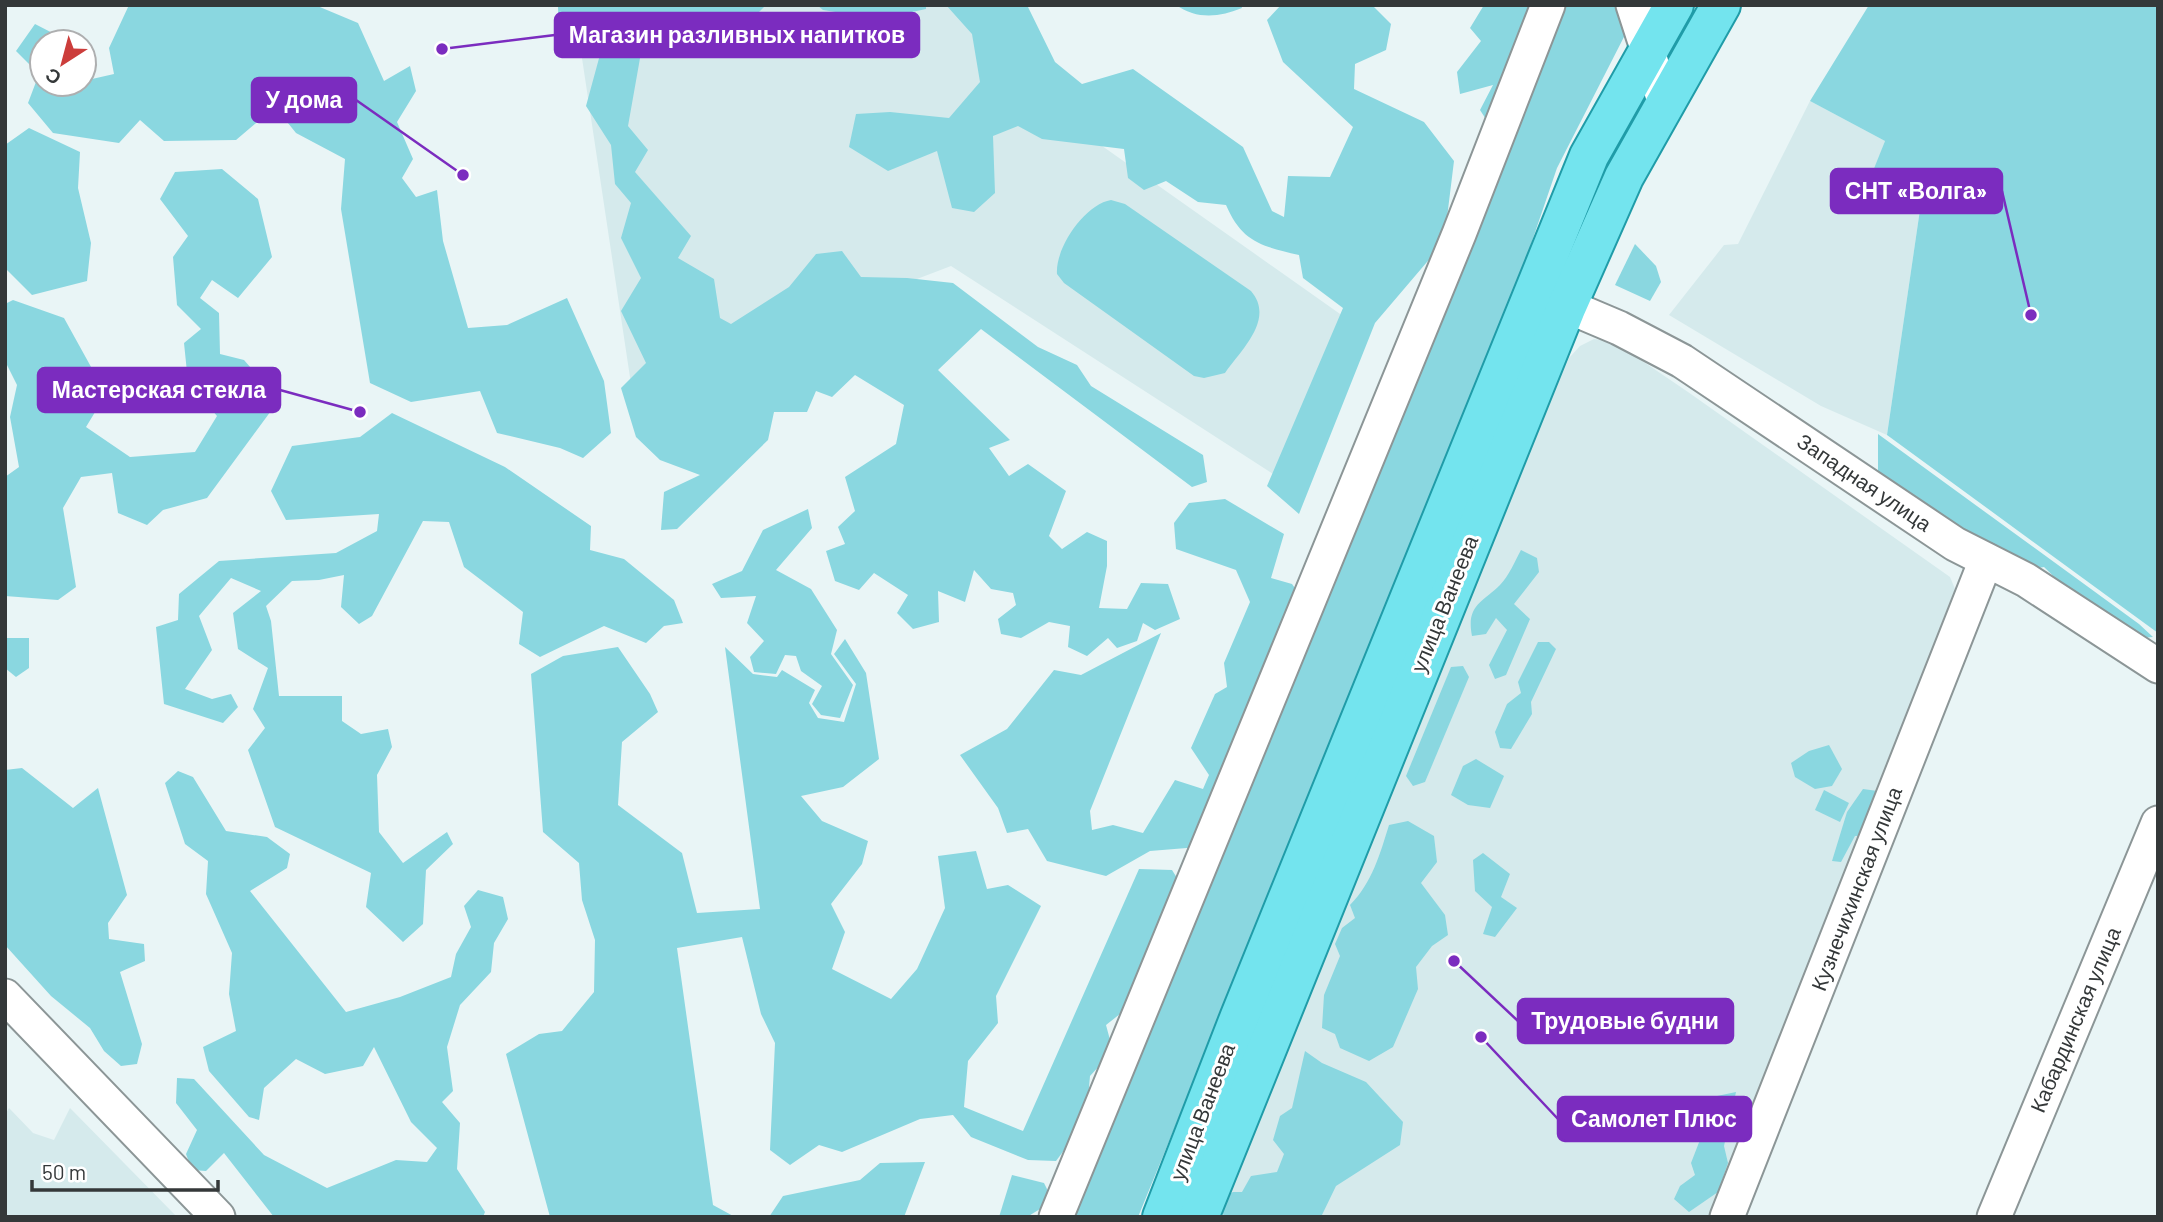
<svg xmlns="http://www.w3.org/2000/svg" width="2163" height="1222" font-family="Barlow,sans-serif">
	<rect width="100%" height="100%" fill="#e9f5f6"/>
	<g fill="#d5eaec">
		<path d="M574 5H960L1071 124 1350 321 1284 481 951 266 862 300 639 437Z"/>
		<path d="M1810 101 1885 141 1874 171 1922 196 1887 435 1821 406 1669 315 1724 245 1738 244Z"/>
		<path d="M1594 339 1613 341 1688 392 1950 577 1955 589 1710 1217H1218L1528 454 1569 358 1580 346Z"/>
		<path d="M9 1108 33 1133 54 1140 70 1108 177 1217H5V1115Z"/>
	</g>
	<g fill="#8ad7e0">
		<path d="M129 5H315L358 23 384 81 410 66 416 91 397 122 413 159 402 178 416 197 437 190 443 241 468 328 507 325 567 298 604 381 611 433 583 458 560 448 497 433 480 391 411 402 370 383 341 209 345 159 296 133 275 107 236 140 164 141 140 120 119 143 53 133 28 103 39 74 16 51 35 24 70 42H42V84H84V65L92 79 114 74 109 48Z"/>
		<path d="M562 5H766L734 37 642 47 628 126 648 150 635 172 691 236 678 258 714 279 720 318 731 324 789 287 816 254 842 251 861 277 907 278 953 283 1038 347 1077 365 1091 386 1203 455 1207 482 1192 487 981 329 938 370 1010 440 989 448 1009 476 1028 464 1066 491 1049 536 1062 549 1087 532 1107 541V566L1099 608 1127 609 1141 583 1168 584 1180 619 1155 630 1143 623 1137 641 1117 648 1108 638 1087 656 1068 647 1070 626 1049 622 1021 638 1001 634 998 619 1016 605 1013 593 991 589 974 570 965 602 938 591 939 622 913 629 897 613 908 595 874 573 859 590 835 581 826 551 845 544 838 527 855 511 845 477 896 444 904 405 855 375 832 397 816 391 807 412H774L768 440 677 529 661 530 664 492 700 475 660 460 636 437 621 388 646 363 621 311 641 278 621 238 631 203 615 184 611 145 586 106 601 51 574 48 559 29 558 7Z"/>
		<path d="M817 5H926V9L879 19 823 10Z"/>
		<path d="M946 5H1027L1055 62 1082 84 1133 69 1243 147 1272 211 1284 217 1288 176 1330 177 1353 127 1283 62 1267 20 1281 5H1372L1391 24 1386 50 1355 64 1354 89 1424 122 1454 161 1444 242 1375 323 1299 514 1267 486 1343 308 1303 278 1299 255C1261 246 1242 242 1226 205L1198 202 1166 181 1144 190 1128 178 1124 149 1042 139 1018 126 993 136 995 193 974 212 952 208 937 151 888 171 849 147 856 114 890 112 949 118 980 82 972 34Z"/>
		<path d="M1176 5H1241L1242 8C1220 17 1197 20 1176 5Z"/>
		<path d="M1484 5H1547L1491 127 1480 110 1493 85 1460 94 1457 72 1481 41 1470 28Z"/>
		<path d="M1558 5H1621L1627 31 1557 168 1502 329 1138 1217H1067Z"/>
		<path d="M1869 5H2158V633L1887 435 1922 196 1873 171 1885 141 1810 101Z"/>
		<path d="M29 128 80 152 78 188 91 243 87 281 32 295 5 268V145Z"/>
		<path d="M222 169 258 199 272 257 238 298 212 280 200 298 219 313 220 354 244 360 279 400 207 498 163 510 147 525 118 513 112 473 81 477 63 508 76 587 58 600 5 596V477L19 467 10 417 17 385 5 361V304L13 300 64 318 106 394 86 427 130 457 195 452 217 416 188 382 184 343 201 329 177 305 173 257 188 236 160 199 175 172Z"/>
		<path d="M1111 200 1125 204 1251 291C1275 319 1242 349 1225 373L1204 378 1194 376 1064 283 1057 274C1055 248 1085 204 1111 200Z"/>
		<path d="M1635 244 1656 266 1661 282 1650 301 1615 285Z"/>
		<path d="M392 413 505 467 591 526 590 550 624 559 674 600 683 623 664 626 646 643 604 626 540 657 519 644 523 612 464 567 449 522 423 521 372 616 359 624 341 607 344 575 319 580 292 581 266 606 271 621 279 696H342V721L361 734 388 729 392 747 377 775 379 832 403 863 447 832 453 844 426 870 423 924 403 942 366 907 371 873 275 827 248 750 265 728 253 709 268 668 238 649 233 613 261 591 231 578 199 616 212 650 185 689 212 699 231 694 238 707 223 723 164 704 156 627 178 620 179 594 219 561 336 553 377 531 379 514 286 520 271 491 292 446 360 437Z"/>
		<path d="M1878 434 2139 624 2153 637 2131 639 2082 604 2044 567 2021 571 1878 472Z"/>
		<path d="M1225 499 1284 534 1271 578 1292 584 1309 608 1199 847 1150 851 1106 876 1047 861 1028 829 1007 833 998 808 960 755 1007 729 1054 670 1081 675 1161 633 1090 811 1092 830 1113 825 1143 833 1175 780 1203 789 1209 775 1191 748 1215 694 1227 687 1224 663 1250 602 1236 570 1176 549 1174 523 1189 503Z"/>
		<path d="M808 509 812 528 776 570 811 589 837 630 831 654 853 685 840 718 821 715 812 704 822 686 801 671 796 656 785 655 776 674 754 672 750 657 764 641 747 623 756 596 721 598 712 584 742 571 763 530Z"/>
		<path d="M1521 550 1537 558 1539 572 1514 604 1530 619 1506 675 1495 679 1489 665 1507 630 1496 618 1486 634 1472 636C1466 605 1482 603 1500 585 1509 576 1515 561 1521 550Z"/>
		<path d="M5 638H29V668L16 677 5 668Z"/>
		<path d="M845 639 866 673 879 759 843 787 801 796 822 821 868 841 862 864 831 904 845 932 832 969 891 999 917 969 945 908 938 856 976 851 987 889 1008 885 1041 906 996 996 998 1023 968 1061 964 1107 1023 1131 1139 869 1172 870 1184 889 1139 999 1106 1025 1113 1051 1090 1076 1086 1121 1056 1161 1028 1160 971 1137 953 1115 920 1119 842 1152 819 1145 790 1165 770 1150 775 1043 761 1014 742 937 677 948 713 1205 735 1217H550L506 1054 539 1034 562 1031 594 992 595 940 582 900 579 863 543 832 531 674 563 656 618 647 650 694 658 712 622 742 618 805 682 853 697 913 760 909 725 647 753 674 777 677 782 670 815 690 809 703 818 718 844 722 856 684 834 654Z"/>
		<path d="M1538 642H1549L1556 649 1531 702 1532 714 1511 749 1500 748 1495 732 1507 704 1521 693 1518 682Z"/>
		<path d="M1463 666 1469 677 1425 782 1413 786 1406 776 1451 667Z"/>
		<path d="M1829 745 1842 769 1832 786 1815 789 1795 777 1791 763 1809 751Z"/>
		<path d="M1476 759 1504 776 1490 808 1468 805 1451 795 1463 766Z"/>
		<path d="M22 768 73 808 98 788 127 895 108 923 109 939 144 944 145 961 120 972 142 1044 137 1064 121 1066 104 1051 90 1028 51 996 5 945V770Z"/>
		<path d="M178 771 193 777 226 831 267 837 290 854 287 868 250 891 346 1012 400 997 451 977 456 954 471 927 464 906 478 890 503 897 508 919 494 943 491 972 460 1005 447 1047 453 1091 442 1102 460 1123 457 1169 485 1212 483 1217H274L224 1153 206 1171 192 1170 186 1154 197 1130 176 1103 177 1078 194 1079 264 1155 327 1188 396 1160 427 1162 437 1148 411 1122 374 1047 363 1066 325 1074 296 1059 264 1088 259 1120 249 1117 209 1071 203 1047 236 1031 229 994 232 953 206 894 208 861 185 844 165 783Z"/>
		<path d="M1863 789 1885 792 1872 835 1855 836 1841 862 1832 861 1847 812Z"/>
		<path d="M1824 790 1849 803 1840 822 1815 810Z"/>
		<path d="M1408 821 1434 836 1437 862 1421 883 1445 915 1448 935 1432 946 1416 967 1418 989 1393 1047 1369 1061 1340 1048 1335 1034 1322 1028 1324 995 1340 956 1335 944 1342 928 1355 918 1350 905C1372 883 1380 854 1389 825Z"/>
		<path d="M1483 853 1510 874 1501 897 1517 908 1495 937 1483 934 1492 907 1475 891 1473 860Z"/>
		<path d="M1305 1051 1322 1063 1366 1082 1403 1122 1400 1145 1336 1186 1321 1217H1224L1219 1200 1233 1192H1242L1251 1176 1277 1172 1284 1154 1273 1140 1280 1116 1292 1108Z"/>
		<path d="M1736 1092 1724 1146 1728 1163 1718 1192 1689 1212 1674 1199 1680 1186 1695 1175 1691 1163 1717 1096Z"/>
		<path d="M925 1162 904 1217H769L783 1196 860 1180 880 1163Z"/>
		<path d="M1012 1175 1044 1183 1053 1201 1027 1217H999Z"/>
	</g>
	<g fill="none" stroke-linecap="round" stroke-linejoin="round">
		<g stroke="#8c9697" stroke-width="37">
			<g id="minor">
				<path d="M1633 5 1664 101"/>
				<path d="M1567 306 1619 328 1682 361 1955 544 2026 580 2158 666"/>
				<path d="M5 996 218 1217"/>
				<path d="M1056 1217 1459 234 1548 5"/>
				<path d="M1727 1217 1986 560"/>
				<path d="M1994 1217 2158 823"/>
			</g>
		</g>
		<g stroke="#209ca8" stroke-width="42">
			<g id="major">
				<path d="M1162 1217 1240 1016 1589 156 1674 5"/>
				<path d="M1199 1217 1567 306 1624 177 1721 5"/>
			</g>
		</g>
		<use href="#minor" stroke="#fff" stroke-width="33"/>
		<use href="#major" stroke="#73e4ee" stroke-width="38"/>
	</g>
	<g text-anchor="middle" stroke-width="6" stroke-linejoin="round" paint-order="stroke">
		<g font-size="21" fill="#343839" stroke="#fff">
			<text transform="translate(1864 483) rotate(34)" y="7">Западная улица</text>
			<text transform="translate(1445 604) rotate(-68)" y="7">улица Ванеева</text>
			<text transform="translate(1857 889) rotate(-69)" y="7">Кузнечихинская улица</text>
			<text transform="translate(2076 1020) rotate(-67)" y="7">Кабардинская улица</text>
			<text transform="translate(1203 1112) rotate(-69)" y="7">улица Ванеева</text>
		</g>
	</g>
	<path fill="none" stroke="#7b2cbf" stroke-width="2.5" d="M442 49L555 35M463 175L356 100M2031 315L2002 191M360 412L280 390M1454 961L1518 1021M1481 1037L1558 1119"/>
	<g fill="#7b2cbf" stroke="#fff" stroke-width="2.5">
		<circle cx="442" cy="49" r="7"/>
		<circle cx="463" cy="175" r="7"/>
		<circle cx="2031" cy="315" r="7"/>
		<circle cx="360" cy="412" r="7"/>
		<circle cx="1454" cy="961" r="7"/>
		<circle cx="1481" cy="1037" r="7"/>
	</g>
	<g fill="#7b2cbf" stroke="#7b2cbf" stroke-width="2.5">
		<rect x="555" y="13" width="364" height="44" rx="7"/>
		<rect x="252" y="78" width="104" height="44" rx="7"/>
		<rect x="1831" y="169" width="171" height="44" rx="7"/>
		<rect x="38" y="368" width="242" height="44" rx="7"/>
		<rect x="1518" y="999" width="215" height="44" rx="7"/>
		<rect x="1558" y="1097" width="193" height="44" rx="7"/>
	</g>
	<g font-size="23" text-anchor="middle" font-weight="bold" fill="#fff">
		<text x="737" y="43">Магазин разливных напитков</text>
		<text x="304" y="108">У дома</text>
		<text x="1916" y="199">СНТ «Волга»</text>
		<text x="159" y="398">Мастерская стекла</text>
		<text x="1625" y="1029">Трудовые будни</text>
		<text x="1654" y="1127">Самолет Плюс</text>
	</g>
	<rect width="2163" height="1222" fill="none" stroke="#343839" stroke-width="14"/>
	<g transform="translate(63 63) rotate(216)"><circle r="33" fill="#ffffff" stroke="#aeafb0" stroke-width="2"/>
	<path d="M0-5L12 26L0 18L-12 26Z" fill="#cc3d3b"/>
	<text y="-10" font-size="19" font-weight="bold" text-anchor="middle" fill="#343839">С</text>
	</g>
	<path d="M32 1180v10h186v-10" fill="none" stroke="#343839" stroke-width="3.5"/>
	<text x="42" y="1180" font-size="21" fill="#343839" stroke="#ffffff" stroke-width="5" paint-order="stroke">50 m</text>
</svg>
